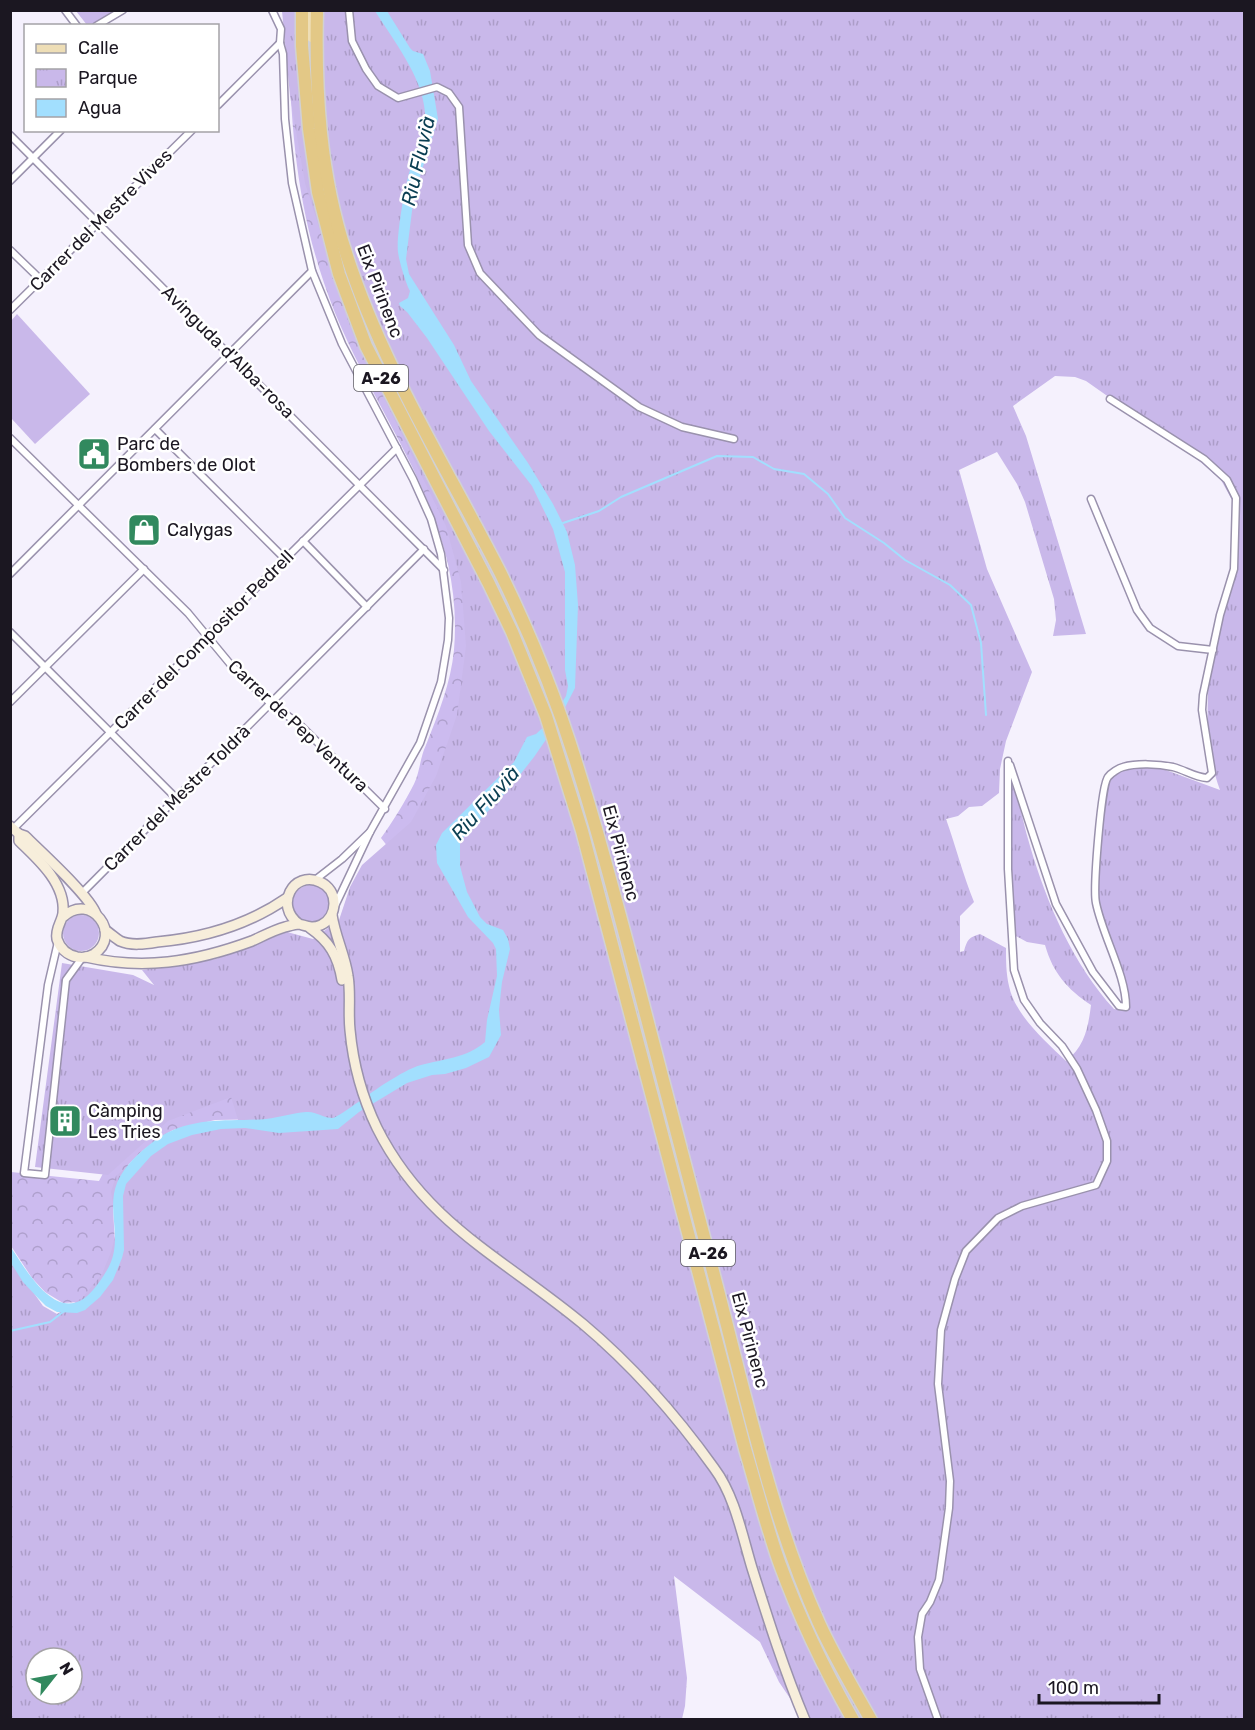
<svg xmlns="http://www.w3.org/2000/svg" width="1255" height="1730" font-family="Rubik,sans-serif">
	<defs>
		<pattern id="forest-crowns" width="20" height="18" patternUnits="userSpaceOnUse" patternTransform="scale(1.5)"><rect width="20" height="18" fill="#ccbbef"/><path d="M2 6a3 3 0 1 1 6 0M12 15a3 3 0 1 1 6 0" fill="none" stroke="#afa0cd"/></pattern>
		<pattern id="park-tufts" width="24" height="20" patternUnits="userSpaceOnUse" patternTransform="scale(1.5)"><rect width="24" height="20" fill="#c9b8ea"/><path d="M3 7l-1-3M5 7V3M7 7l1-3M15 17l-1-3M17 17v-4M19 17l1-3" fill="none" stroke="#ac9dc8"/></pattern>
	</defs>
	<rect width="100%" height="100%" fill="#f5f1fd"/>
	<g fill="#c9b8ea">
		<path d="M76 11H119L92 26 87 25Z"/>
		<path d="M17 314 90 394 35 444 11 418V321Z"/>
		<circle cx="311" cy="904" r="19"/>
		<circle cx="81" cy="933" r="18"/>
	</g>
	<path fill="url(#forest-crowns)" d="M290 11H375C393 40 423 77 425 113 426 134 416 151 410 170 405 185 396 237 398 252 399 261 406 284 410 291L408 298 400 303V306L407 312 427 338 489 431 532 486 553 529 565 572V670L568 686 566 696 551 720 536 734 527 737 514 762 442 833 436 845 437 863 468 917 493 943 496 949 497 976 487 1020 485 1043 477 1048 450 1059 423 1064 405 1072 359 1100 342 1115 334 1118 307 1112 266 1119 215 1120 173 1130 159 1138 141 1152 129 1164 117 1183 113 1208 115 1244 112 1260 94 1288 78 1302 63 1303 45 1292 32 1278 11 1246V1172L99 1181C126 1125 178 1105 233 1085 216 1053 195 1027 172 1000L181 990 188 991 194 995 258 1065C270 1072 285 1075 298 1069 304 1066 308 1062 314 1061 331 1058 348 1065 365 1059 376 1055 392 1048 402 1041 421 1029 456 988 456 964 455 937 424 927 410 909 401 896 403 880 399 865 396 855 387 846 381 838 392 823 406 800 414 784 420 772 420 757 426 745 438 715 451 682 454 650 466 508 366 410 324 283 294 195 288 103 290 11Z"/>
	<path fill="url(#park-tufts)" fill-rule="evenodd" d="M282 11H1244V1719H804L779 1682 760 1642 674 1576 687 1678 685 1706 682 1719H11L10 1259 43 1306 57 1314 82 1298 102 1274 111 1252 117 1228 111 1192 116 1176 164 1134 239 1123 231 1097 168 1121 108 1175 35 1167 62 963 133 975 154 985 142 970 216 959 287 932 313 939 339 920 350 887 362 865 411 822 436 776 457 715 466 646 461 582 446 526 352 332 305 183 290 96ZM1055 376 1075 377 1086 381 1197 459 1221 480 1232 500 1234 508 1231 577 1210 677 1209 679C1206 716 1207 755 1220 790L1163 769 1142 767 1122 770 1114 774 1106 784 1100 846 1097 901 1129 999 1127 1007 1123 1010 1114 1009C1073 964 1047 904 1030 846 1023 824 1020 800 1011 779L1007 876 1014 935 1027 942 1045 945C1053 973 1067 989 1091 1005 1088 1028 1085 1046 1066 1061 1045 1041 1015 1015 1009 986 1006 973 1006 960 1006 948L980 934C969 937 967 940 964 951L960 952V916L974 902C963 875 956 847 946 819L958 816 969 807 982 806 999 793 1000 769 1006 741 1032 672 987 569 959 470 997 452 1017 484 1025 502 1054 599 1056 620 1053 636 1086 634 1026 436 1013 406ZM36 1658H72V1694H36Z"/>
	<path fill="#a2dffe" d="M375 11H387L410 48 413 51 423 54 430 71 438 119 414 195 406 259 409 274 454 345 471 381 528 463 553 504 567 532 575 565 578 605 575 688 556 725 534 757 508 790 460 841V866L467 892 480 917 487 924 503 930 508 939 510 949 502 982 499 1010 501 1035 489 1057 466 1068 445 1074 432 1075 407 1083 359 1112 338 1129 279 1133 245 1128 221 1129 192 1135 168 1144 151 1156 126 1184 123 1196 124 1250 122 1258 113 1280 100 1297 85 1310 77 1313 57 1312 46 1306 37 1297 23 1282 11 1263 10 1246C27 1271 59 1330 93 1290 102 1279 112 1265 114 1251 118 1228 108 1205 117 1183 125 1164 144 1148 160 1137 194 1116 229 1122 266 1119 280 1117 293 1113 306 1112 316 1111 323 1118 333 1118 339 1117 378 1087 389 1081 399 1075 410 1068 421 1065 443 1059 467 1058 485 1042L487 1020 497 976 496 949 493 943 468 917 437 863 436 845 442 833 514 762 527 737 536 734 551 720 566 696 568 686 565 670V572L553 529 532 486 489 431 427 338 407 312 400 306 399 303 408 298 410 291C406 284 399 261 398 252 396 237 405 185 410 170 416 151 426 134 425 113 423 77 393 40 375 11Z"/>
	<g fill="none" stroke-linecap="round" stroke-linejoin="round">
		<g stroke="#a2dffe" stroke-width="2">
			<path d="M563 523 599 511 621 497 717 456 753 457 774 469 804 474 828 494 845 518 884 543 905 560 950 585 971 605 981 643 986 715"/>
			<path d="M10 1331 50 1322 63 1312"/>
		</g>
		<g stroke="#9a92ad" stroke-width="9">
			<g id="street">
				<path d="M65 10 77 26"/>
				<path d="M272 10 281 29 280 43"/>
				<path d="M349 10 352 41 366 69 378 86 398 98 437 87 449 93 459 107 468 245 480 273 539 335 639 407 682 427 734 439"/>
				<path d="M96 26 123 10"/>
				<path d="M280 43 283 54 285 119 292 183 312 271 342 344 413 479 431 519 441 554 449 618 448 640 441 682 420 743 370 832 335 906"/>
				<path d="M218 105 280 43"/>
				<path d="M10 135 444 570"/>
				<path d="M10 181 61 130"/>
				<path d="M10 250 41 280"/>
				<path d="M10 310 192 130"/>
				<path d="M155 429 285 559"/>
				<path d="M10 438 188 613 231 665 271 704 299 724 385 809"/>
				<path d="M1091 499 1137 610 1150 628 1178 646 1213 650"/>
				<path d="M303 541 367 607"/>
				<path d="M10 574 312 271"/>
				<path d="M10 632 177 799"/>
				<path d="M10 702 144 569"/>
				<path d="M1010 765 1056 904 1093 972 1119 1006 1126 1007C1126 975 1103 937 1096 903 1093 889 1101 785 1108 777 1111 773 1119 768 1123 767 1137 763 1158 764 1173 767 1185 770 1194 777 1207 778L1212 773 1202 710 1203 695 1220 615 1234 569 1236 498 1227 480 1204 459 1110 399"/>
				<path d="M12 830 397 448"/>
				<path d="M315 880 342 859 370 832"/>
				<path d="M81 894 424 549"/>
				<path d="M58 942 48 985 24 1173 45 1175 66 980 82 958"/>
				<path d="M938 1720 920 1669 918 1637 922 1614 930 1602 939 1580 949 1508 950 1481 938 1384 941 1330 955 1279 966 1251 998 1218 1022 1206 1096 1185 1107 1161V1141L1096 1110 1077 1069 1062 1046 1040 1023 1024 1000 1014 970 1008 869V761"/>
			</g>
		</g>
		<g stroke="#9a92ad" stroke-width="12">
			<g id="secondary">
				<path d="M10 826 19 834 25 836C41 852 89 895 96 914"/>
				<path d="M19 834V841C38 859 66 884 63 913 62 922 55 928 57 939 60 948 67 955 77 957 83 958 89 957 94 954 123 935 91 891 63 917"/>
				<path d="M332 915C335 936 345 955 348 976 351 994 348 1012 350 1030 353 1063 362 1097 377 1128 425 1224 505 1259 583 1324 633 1366 676 1415 714 1468 735 1496 742 1535 752 1568 768 1619 784 1670 805 1720"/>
				<path d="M310 928C329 941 338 956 342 980"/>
				<path d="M105 930C110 933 115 938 120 941 131 946 145 944 157 942 203 938 248 925 287 898"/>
				<path d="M86 957C112 963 140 965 168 962 196 959 225 951 252 941 263 936 274 930 285 927 289 926 295 924 299 924 307 926 312 929 321 925 338 917 339 890 320 882 293 870 274 906 299 924"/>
			</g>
		</g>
		<g stroke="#d1d1d3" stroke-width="14">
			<path id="primary" d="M309 10 312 37"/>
		</g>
		<g stroke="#d1d1d3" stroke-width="15">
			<g id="highway">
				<path d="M302 10V46L309 129 318 192 339 274 366 346 489 584 512 632 546 716 582 831 745 1449C756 1486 766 1525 779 1562 799 1617 824 1669 853 1720"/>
				<path d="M317 10C315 92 320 175 346 253 382 366 446 466 500 572 532 637 559 705 580 775 607 861 629 950 652 1038 675 1126 698 1214 721 1302 749 1410 773 1521 819 1623 834 1656 853 1688 871 1720"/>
			</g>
		</g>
		<use href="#street" stroke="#fff" stroke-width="6"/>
		<use href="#secondary" stroke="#f7eedb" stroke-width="9"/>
		<use href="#primary" stroke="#eedeb6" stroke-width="10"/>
		<use href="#highway" stroke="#e3c886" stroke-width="12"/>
	</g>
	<defs>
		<g id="civic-square" transform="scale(1.725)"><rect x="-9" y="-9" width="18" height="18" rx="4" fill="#31895e" stroke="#fff"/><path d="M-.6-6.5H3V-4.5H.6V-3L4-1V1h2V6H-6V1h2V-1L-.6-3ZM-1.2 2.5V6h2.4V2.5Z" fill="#fff"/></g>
		<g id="shop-square" transform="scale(1.725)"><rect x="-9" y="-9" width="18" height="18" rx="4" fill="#31895e" stroke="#fff"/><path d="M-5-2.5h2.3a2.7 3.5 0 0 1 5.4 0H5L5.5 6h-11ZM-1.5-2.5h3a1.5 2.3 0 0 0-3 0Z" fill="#fff"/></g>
		<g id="building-square" transform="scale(1.725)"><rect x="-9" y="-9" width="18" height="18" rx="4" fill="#31895e" stroke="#fff"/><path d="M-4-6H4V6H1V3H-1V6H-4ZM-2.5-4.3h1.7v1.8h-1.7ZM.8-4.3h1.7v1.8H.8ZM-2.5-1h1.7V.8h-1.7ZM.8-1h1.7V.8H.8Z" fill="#fff"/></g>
	</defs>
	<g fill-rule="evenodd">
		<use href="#civic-square" x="94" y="454"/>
		<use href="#shop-square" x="144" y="530"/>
		<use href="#building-square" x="65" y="1121"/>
	</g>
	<g text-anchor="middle" stroke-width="5" stroke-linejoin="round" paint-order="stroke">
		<g fill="#fff" stroke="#5f5d64" stroke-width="1.5">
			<rect x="354" y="365" width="54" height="26" rx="4.5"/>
			<rect x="681" y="1240" width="54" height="26" rx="4.5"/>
		</g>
		<g font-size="16" font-weight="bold" fill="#1b1721">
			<text x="381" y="384">A-26</text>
			<text x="708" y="1259">A-26</text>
		</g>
		<g font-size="18" fill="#1b1721" stroke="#fff">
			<text transform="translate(101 220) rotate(-45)" y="6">Carrer del Mestre Vives</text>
			<text transform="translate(380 291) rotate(69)" y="6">Eix Pirinenc</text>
			<text transform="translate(228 352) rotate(45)" y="6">Avinguda d'Alba-rosa</text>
			<text transform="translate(204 640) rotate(-45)" y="6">Carrer del Compositor Pedrell</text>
			<text transform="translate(298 726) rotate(43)" y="6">Carrer de Pep Ventura</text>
			<text transform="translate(177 798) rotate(-45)" y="6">Carrer del Mestre Toldrà</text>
			<text transform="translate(621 853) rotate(75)" y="6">Eix Pirinenc</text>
			<text transform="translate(750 1340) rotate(75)" y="6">Eix Pirinenc</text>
		</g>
		<g font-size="18" fill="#1b1721" stroke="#fff" text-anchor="start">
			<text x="117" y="450">Parc de<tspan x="117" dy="21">Bombers de Olot</tspan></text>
			<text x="167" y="536">Calygas</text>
			<text x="88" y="1117">Càmping<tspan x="88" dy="21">Les Tries</tspan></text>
		</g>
		<g font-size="20" font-style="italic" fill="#093e52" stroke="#fff">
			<text transform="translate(418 161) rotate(-77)" y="7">Riu Fluvià</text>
			<text transform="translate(485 803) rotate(-48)" y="7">Riu Fluvià</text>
		</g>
	</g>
	<rect width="1255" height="1730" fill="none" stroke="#1b1721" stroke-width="24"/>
	<rect x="24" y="24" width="195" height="108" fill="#ffffff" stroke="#a4a2a6" stroke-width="1.5"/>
	<rect x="36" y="44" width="30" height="9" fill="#eedeb6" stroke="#a4a2a6" stroke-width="1.5"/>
	<text x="78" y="54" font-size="18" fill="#1b1721">Calle</text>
	<rect x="36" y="69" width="30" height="18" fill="url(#park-tufts)" stroke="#a4a2a6" stroke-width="1.5"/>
	<text x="78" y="84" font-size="18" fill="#1b1721">Parque</text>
	<rect x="36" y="99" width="30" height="18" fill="#a2dffe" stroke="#a4a2a6" stroke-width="1.5"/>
	<text x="78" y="114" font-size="18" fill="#1b1721">Agua</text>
	<g transform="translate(54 1676) rotate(59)"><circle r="28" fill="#ffffff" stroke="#a4a2a6" stroke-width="1.5"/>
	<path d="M0-4.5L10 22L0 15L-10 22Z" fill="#31895e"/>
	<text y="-9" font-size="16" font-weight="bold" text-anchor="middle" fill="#1b1721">N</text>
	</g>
	<path d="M1039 1694v9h120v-9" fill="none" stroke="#1b1721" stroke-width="3"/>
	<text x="1048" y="1694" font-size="18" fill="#1b1721" stroke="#ffffff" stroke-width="4.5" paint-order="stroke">100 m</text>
</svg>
